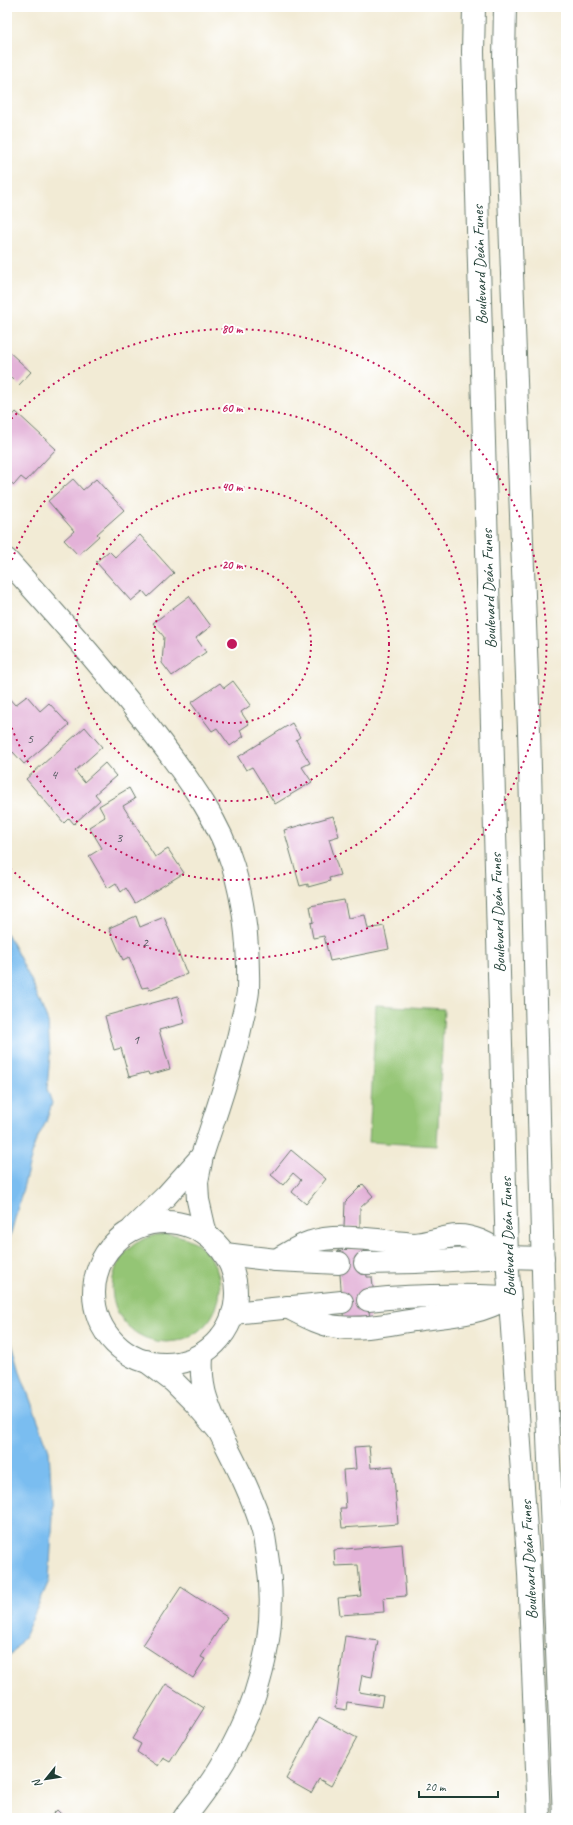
<svg xmlns="http://www.w3.org/2000/svg" width="573" height="1825" font-family="Caveat,sans-serif">
	<rect width="100%" height="100%" fill="#fff"/>
	<filter id="ink" filterUnits="userSpaceOnUse"><feTurbulence type="fractalNoise" baseFrequency=".025" numOctaves="2"/><feDisplacementMap in="SourceGraphic" scale="8" xChannelSelector="R" yChannelSelector="G"/><feConvolveMatrix kernelMatrix="1 2 1 2 8 2 1 2 1" color-interpolation-filters="sRGB"/></filter>
	<filter id="wash" filterUnits="userSpaceOnUse"><feTurbulence type="fractalNoise" baseFrequency=".012" numOctaves="4" result="noise"/><feDisplacementMap in="SourceGraphic" scale="16" xChannelSelector="R" yChannelSelector="G"/><feGaussianBlur stdDeviation="0.9" result="paint"/><feColorMatrix in="noise" values="0 0 0 0 0 0 0 0 0 0 0 0 0 0 0 0 0 1.4 0 .05"/><feComposite in="paint" operator="in"/></filter>
	<g filter="url(#wash)">
		<rect width="100%" height="100%" fill="#f2ebd5"/>
		<g fill="#94c575" stroke="#5a8154">
			<path d="M376 1005 444 1009 437 1146 369 1142Z"/>
			<circle cx="166" cy="1288" r="54"/>
		</g>
		<g fill="#7abdf0" stroke="#4c7d92">
			<path d="M7 933 32 982 48 1022 50 1055 47 1089 52 1103 46 1122 35 1143 9 1241 7 1255Z"/>
			<path d="M7 1326 21 1375 49 1450 53 1516 49 1581 24 1637 7 1660Z"/>
		</g>
		<g id="blocks">
			<g fill="#e3b2d8">
				<path d="M7 350 31 372 19 385 11 377 7 381Z"/>
				<path d="M16 412 56 449 26 481 21 477 14 485 7 479V422Z"/>
				<path d="M73 479 83 490 96 479 124 510 97 534 99 536 78 555 64 540 74 531 48 501Z"/>
				<path d="M140 535 174 573 148 597 143 591 131 601 96 562 109 551 115 557Z"/>
				<path d="M189 596 211 626 196 638 206 652 172 676 162 663 164 637 153 623Z"/>
				<path d="M233 681 251 705 241 712 249 724 240 730 244 736 230 746 217 728 212 731 191 703 220 683 224 688Z"/>
				<path d="M7 696 15 705 27 696 40 711 49 703 69 725 24 764 13 752 7 757Z"/>
				<path d="M292 723 300 737 296 740 310 763 302 767 312 782 275 804 252 767 246 770 238 757Z"/>
				<path d="M85 727 102 747 75 771 84 782 105 763 116 776 95 794 100 800 74 824 69 818 64 823 26 779Z"/>
				<path d="M129 788 135 799 123 806 155 857 168 849 184 873 135 903 126 888 121 892 116 883 108 888 89 856 102 848 89 827 105 817 99 806Z"/>
				<path d="M333 816 339 836 329 839 340 875 329 878 330 881 308 887V884L300 886 284 830Z"/>
				<path d="M344 900 348 918 365 915 368 929 384 926 389 949 330 961 324 936 313 938 310 923 313 922 310 906Z"/>
				<path d="M136 916 140 927 164 917 187 974 149 990 148 987 142 988 129 957 123 960 109 928Z"/>
				<path d="M178 996 185 1023 159 1030 170 1069 149 1075 148 1072 129 1077 121 1048 114 1050 105 1016Z"/>
				<path d="M291 1150 326 1179 306 1204 292 1192 301 1180 293 1173 283 1185 271 1175Z"/>
				<path d="M363 1184 373 1196 360 1208V1227H344L345 1202Z"/>
				<path d="M364 1248 367 1277H372L374 1297H368L370 1323 344 1325 338 1250Z"/>
				<path d="M369 1446 371 1468 393 1466 398 1524 342 1528 340 1508H346L343 1470 356 1469 354 1447Z"/>
				<path d="M402 1544 406 1596 383 1598 384 1612 340 1615 338 1598 361 1596 358 1565 335 1566 334 1550Z"/>
				<path d="M181 1587 227 1617 201 1657 205 1659 193 1678 143 1645Z"/>
				<path d="M345 1636 378 1641 372 1677 362 1675 359 1692 383 1696 381 1707 347 1702 346 1710 335 1708Z"/>
				<path d="M166 1684 204 1708 170 1762 163 1758 158 1766 137 1752 141 1744 132 1739Z"/>
				<path d="M319 1717 357 1738 331 1786 319 1779 311 1793 286 1779Z"/>
				<path d="M57 1810 65 1818H49Z"/>
			</g>
		</g>
	</g>
	<g filter="url(#ink)">
		<use href="#blocks" fill-opacity="0" stroke="#697a6c" stroke-width="1"/>
		<g fill="none" stroke-linecap="round" stroke-linejoin="round">
			<g stroke="#697a6c" stroke-width="24">
				<g id="street">
					<path d="M7 560C62 621 116 682 165 748 192 784 220 823 233 866 245 906 249 950 248 991 247 1002 243 1014 241 1025 232 1069 216 1112 202 1156"/>
					<circle cx="165" cy="1293" r="71"/>
					<path d="M133 1228 166 1196 202 1156 197 1182 198 1200 206 1235"/>
					<path d="M225 1254 276 1260 339 1263"/>
					<path d="M276 1260C287 1254 299 1246 311 1242 338 1232 386 1242 415 1244 427 1243 437 1239 449 1237 470 1232 491 1245 507 1257"/>
					<path d="M365 1263 415 1262 507 1257"/>
					<path d="M368 1300C415 1295 459 1295 507 1297"/>
					<path d="M287 1307C303 1315 320 1325 338 1327 364 1330 389 1324 414 1320 451 1315 476 1316 509 1297"/>
					<path d="M233 1313 342 1302"/>
					<path d="M146 1361 174 1382 195 1403 219 1431C206 1400 200 1388 202 1354"/>
					<path d="M184 1818C246 1743 283 1653 267 1555 265 1546 265 1537 262 1528 252 1494 235 1463 219 1431"/>
				</g>
			</g>
			<g stroke="#697a6c" stroke-width="24">
				<g id="secondary">
					<path d="M474 7 473 52 507 1257 529 1573 539 1818"/>
					<path d="M505 7 504 59 529 730 546 1388 564 1818"/>
					<path d="M507 1257 543 1258"/>
				</g>
			</g>
			<use href="#street" stroke="#fff" stroke-width="22"/>
			<use href="#secondary" stroke="#fff" stroke-width="22"/>
		</g>
	</g>
	<g fill="none" stroke="#c2185b" stroke-width="2" stroke-dasharray="2 4">
		<circle cx="232" cy="644" r="79"/>
		<circle cx="232" cy="644" r="157"/>
		<path d="M8 571A236 236 0 1 1 8 717"/>
		<path d="M7 423A315 315 0 1 1 7 865"/>
	</g>
	<g text-anchor="middle" stroke-width="4" stroke-linejoin="round" paint-order="stroke">
		<g font-size="14" fill="#505a5d">
			<text x="30" y="743">5</text>
			<text x="54" y="779">4</text>
			<text x="119" y="842">3</text>
			<text x="145" y="947">2</text>
			<text x="136" y="1044">1</text>
		</g>
		<g font-size="16" fill="#1f3d34" stroke="#fff">
			<text transform="translate(479 265) rotate(-92)" y="6">Boulevard Deán Funes</text>
			<text transform="translate(488 589) rotate(-92)" y="6">Boulevard Deán Funes</text>
			<text transform="translate(497 913) rotate(-92)" y="6">Boulevard Deán Funes</text>
			<text transform="translate(507 1237) rotate(-92)" y="6">Boulevard Deán Funes</text>
			<text transform="translate(528 1560) rotate(-93)" y="6">Boulevard Deán Funes</text>
		</g>
	</g>
	<circle cx="232" cy="644" r="6" fill="#c2185b" stroke="#fff" stroke-width="2"/>
	<g font-size="12" text-anchor="middle" font-weight="bold" fill="#c2185b" stroke="#fff" stroke-width="4" stroke-linejoin="round" paint-order="stroke">
		<text x="232" y="333">80 m</text>
		<text x="232" y="412">60 m</text>
		<text x="232" y="491">40 m</text>
		<text x="232" y="569">20 m</text>
	</g>
	<rect width="573" height="1825" fill="none" stroke="#fff" stroke-width="24"/>
	<g transform="translate(46 1779) rotate(240)" stroke="#ffffff" stroke-width="3" paint-order="stroke">
	<path d="M0-3L7 15L0 10L-7 15Z" fill="#1f3d34"/>
	<text y="-6" font-size="11" font-weight="bold" text-anchor="middle" fill="#1f3d34">N</text>
	</g>
	<path d="M419 1791v6h79v-6" fill="none" stroke="#1f3d34" stroke-width="2"/>
	<text x="425" y="1791" font-size="12" fill="#1f3d34" stroke="#ffffff" stroke-width="3" paint-order="stroke">20 m</text>
</svg>
